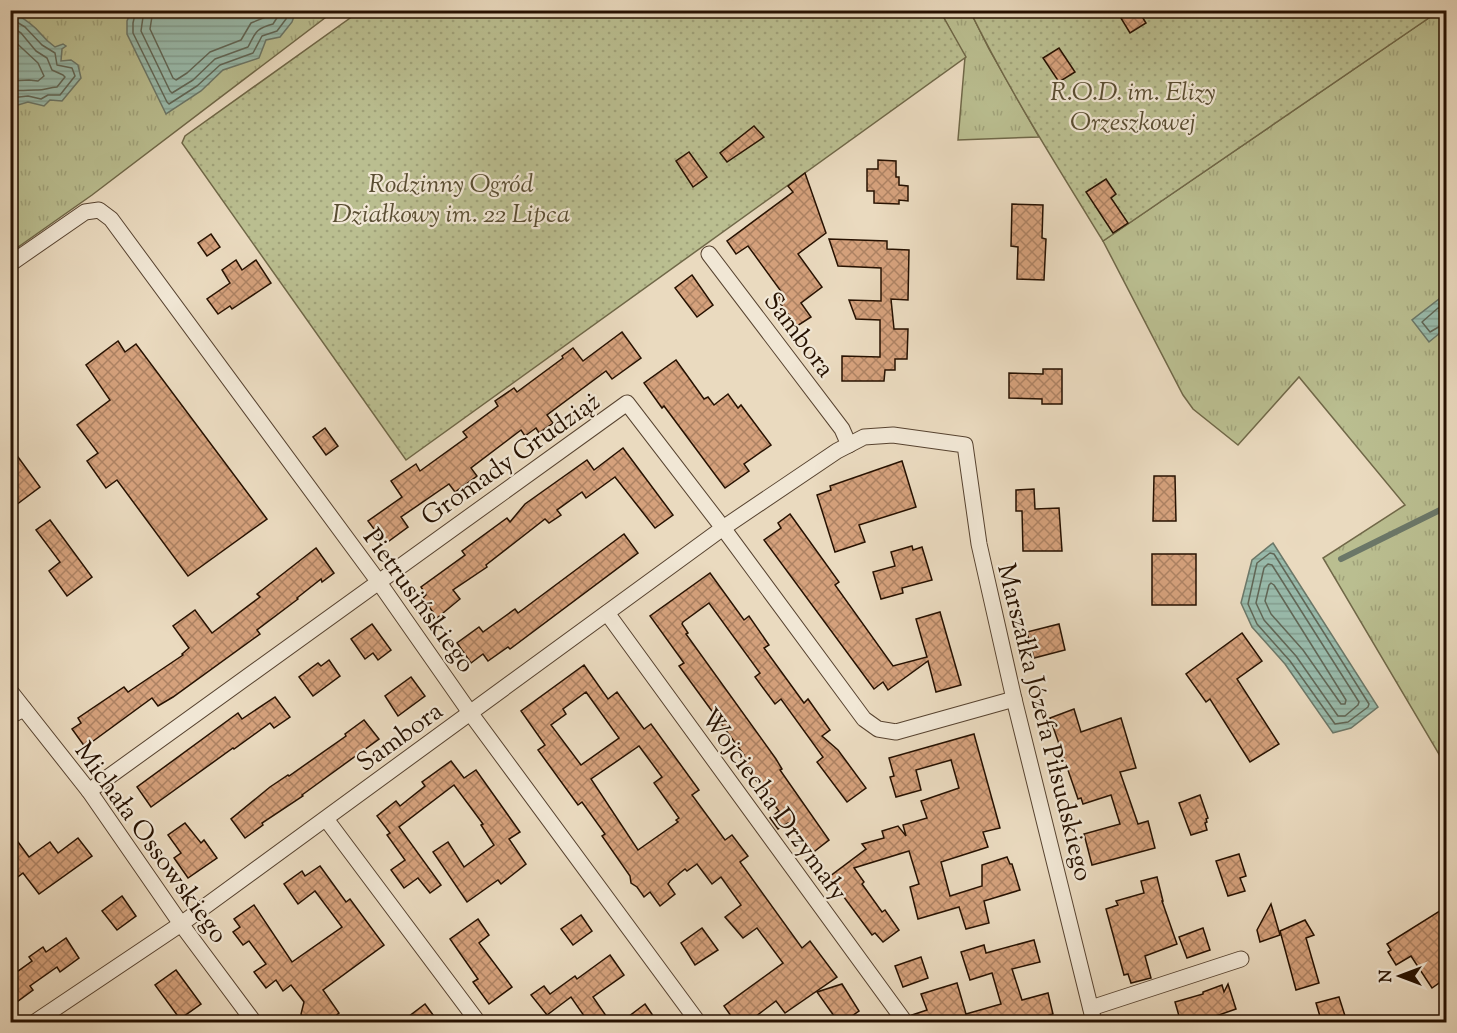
<svg xmlns="http://www.w3.org/2000/svg" width="1457" height="1033" font-family="'Sorts Mill Goudy',serif">
	<defs>
		<pattern id="grass-tufts" width="24" height="20" patternUnits="userSpaceOnUse" patternTransform="scale(1.5)"><rect width="24" height="20" fill="#babe90"/><path d="M3 7l-1-3M5 7V3M7 7l1-3M15 17l-1-3M17 17v-4M19 17l1-3" fill="none" stroke="#a0a27a"/></pattern>
		<pattern id="garden-dots" width="8" height="8" patternUnits="userSpaceOnUse" patternTransform="scale(1.5)"><rect width="8" height="8" fill="#babe90"/><path d="M2 2h.1M6 6h.1" fill="none" stroke="#a0a27a" stroke-width="1.8" stroke-linecap="round"/></pattern>
		<pattern id="water-rules" width="6" height="5" patternUnits="userSpaceOnUse" patternTransform="scale(1.5)"><rect width="6" height="5" fill="#99bbac"/><path d="M0 2.5h6" fill="none" stroke="#84a092"/></pattern>
		<pattern id="building-cross-hatch" width="8" height="8" patternUnits="userSpaceOnUse" patternTransform="scale(1.5)"><rect width="8" height="8" fill="#d5a17c"/><path d="M0 0l8 8M0 8l8-8" fill="none" stroke="#ad8263"/></pattern>
	</defs>
	<rect width="100%" height="100%" fill="#eadabf"/>
	<filter id="stains"><feTurbulence type="fractalNoise" baseFrequency=".00333" numOctaves="4"/><feColorMatrix values="0 0 0 0 .2 0 0 0 0 .09 0 0 0 0 .02 0 0 0 .5 -.17"/></filter>
	<radialGradient id="worn" r=".72"><stop offset=".6" stop-color="#630" stop-opacity="0"/><stop offset="1" stop-color="#630" stop-opacity=".3"/></radialGradient>
	<g fill="url(#grass-tufts)" stroke="#706848" stroke-width="1.5">
		<path d="M11 11H334L92 195 11 252Z"/>
		<path d="M940 11H970L989 49 1039 137 958 140 965 57Z"/>
		<path d="M1439 11H1446V766L1323 558 1405 505 1299 377 1238 445 1193 409 1183 395 1103 241Z"/>
	</g>
	<g fill="url(#garden-dots)" stroke="#706848" stroke-width="1.5">
		<path d="M360 11H940L966 57 406 460 182 143 185 136Z"/>
		<path d="M970 11H1439L1103 241C1056 165 1009 90 970 11Z"/>
	</g>
	<g fill="url(#water-rules)" stroke="#6b7768" stroke-width="1.5">
		<path d="M11 11C21 17 32 23 40 33 45 39 48 42 55 47L63 44 66 46 62 49 61 61 71 60 78 65 81 78 62 101 50 100 44 106 28 102 18 105 11 104Z"/>
		<path d="M131 11 133 10 296 11 292 22 280 37 266 40 259 58 223 70 201 91 166 114 127 34V21Z"/>
		<path d="M1439 299 1446 306V328L1429 342 1412 320Z"/>
		<path d="M1273 543 1378 707 1351 728 1333 733 1285 664 1252 627 1241 603 1252 560Z"/>
	</g>
	<g fill="none" stroke-linecap="round" stroke-linejoin="round">
		<g stroke="#606656" stroke-width="1.5">
			<path d="M136 10 133 23V33L167 102 169 104 197 86 220 65 253 53 262 36 277 31 286 19 289 10"/>
			<path d="M144 10 141 31 170 91 172 93 193 80 215 59 248 47C256 32 255 29 273 24L282 10"/>
			<path d="M153 10 150 29 173 78 176 80 187 73 210 52 241 40 251 23 268 16 272 10"/>
			<path d="M10 18 25 27 42 45 55 53 57 65 72 68 75 76 60 95H48L41 99 28 96 10 98"/>
			<path d="M10 26 21 33 36 51 47 58 52 70 63 75 65 77 57 87C49 87 43 91 36 90 28 90 19 91 10 90"/>
			<path d="M10 37 38 63 44 76 38 81 29 80 10 81"/>
			<path d="M1446 310 1438 308 1422 322 1430 332 1442 325 1446 324"/>
			<path d="M1270 553 1274 554 1369 704 1368 707 1348 722 1335 724 1290 661 1257 624 1248 604 1257 563Z"/>
			<path d="M1268 564 1272 565 1359 702 1358 705 1345 716H1338L1296 656 1264 620 1256 603 1264 568Z"/>
			<path d="M1271 583 1274 585 1346 700 1345 704H1341L1303 650 1271 614 1265 601 1269 585Z"/>
		</g>
		<path stroke="#6b7768" stroke-width="6" d="M1341 559 1446 507"/>
	</g>
	<g fill="url(#building-cross-hatch)" stroke="#261101" stroke-width="1.5" fill-rule="evenodd">
		<path d="M1116 10H1138L1146 23 1130 33Z"/>
		<path d="M1059 48 1075 72 1059 82 1043 58Z"/>
		<path d="M754 126 764 137 727 162 720 153Z"/>
		<path d="M689 152 707 177 693 187 676 161Z"/>
		<path d="M878 160 896 161V177H899V185L908 186V201L899 200V204L874 203V191H867V169H878Z"/>
		<path d="M805 173 826 233 798 254 822 287 801 303 811 317 797 326 777 299 783 294 748 246 736 254 727 241 793 192 788 186Z"/>
		<path d="M1106 179 1116 194 1111 198 1128 223 1113 233 1086 192Z"/>
		<path d="M1012 204 1043 205 1042 238 1046 239 1044 280 1017 279 1018 247 1011 246Z"/>
		<path d="M211 234 220 247 207 256 198 243Z"/>
		<path d="M829 239 887 241V249L909 250 908 300 891 299 894 329H908L907 359H895V370H885L884 381H842V356L880 357V320L856 319 849 300 881 301V268L838 266Z"/>
		<path d="M236 260 242 270 256 260 271 283 232 309 230 306 218 314 207 299 230 283 222 270Z"/>
		<path d="M692 275 713 305 697 317 675 288Z"/>
		<path d="M622 332 641 358 612 379 606 371 547 415 553 423 539 433 536 428 525 436 521 430 471 468 477 476 455 492 449 484 401 517 408 527 385 544 368 521 402 497 391 481 416 464 420 471 467 437 463 432 498 406 495 401 514 388 517 392 563 358 562 356 573 348 583 361Z"/>
		<path d="M118 341 125 352 136 344 267 519 188 576 117 480 106 488 87 461 98 453 77 425 110 400 86 365Z"/>
		<path d="M676 360 704 399 708 397 714 405 728 394 738 408 741 405 771 445 744 464 749 471 725 488 664 406 662 408 644 383Z"/>
		<path d="M1043 369H1062V404H1042V399L1009 398V373L1043 374Z"/>
		<path d="M325 428 338 446 326 455 313 437Z"/>
		<path d="M10 446 40 487 16 505 10 497Z"/>
		<path d="M623 448 673 515 655 528 615 477 586 498 582 492 557 510 561 515 549 523 545 519 486 565 487 567 453 590 460 599 437 618 423 598 426 595 421 587 465 555 462 551 507 518 510 522 525 504 587 460 594 470Z"/>
		<path d="M902 461 916 507 859 525 865 542 835 552 817 495 831 490 830 486Z"/>
		<path d="M1154 476H1175L1176 521H1153Z"/>
		<path d="M1034 489 1035 509 1059 508 1062 551H1023L1022 511H1016V490Z"/>
		<path d="M790 514 839 582 835 585 893 666 927 657 916 619 940 612 961 685 936 692 928 661 888 690 883 682 874 689 764 540 781 528 778 523Z"/>
		<path d="M50 520 92 577 67 596 49 571 60 562 36 530Z"/>
		<path d="M624 534 638 553 510 649 508 647 488 661 483 654 471 663 457 643 479 627 483 632 515 609 518 613Z"/>
		<path d="M912 546 913 550 922 547 932 580 902 588 903 593 881 599 873 572 895 566 891 552Z"/>
		<path d="M316 548 334 573 322 582 321 579 297 598 298 599 257 630 260 634 173 697 158 706 152 698 85 747 72 729 81 723 78 718 124 687 128 692 183 655 182 654 189 648 173 626 195 610 212 633 260 597 257 594Z"/>
		<rect x="1152" y="554" width="44" height="51"/>
		<path d="M710 573 744 620 749 616 769 645 764 648 804 703 808 699 830 730 822 736 838 750 866 788 847 802 817 762 823 757 781 699 775 704 755 677 760 673 709 603 683 622 682 624 688 633 686 634 776 759 782 769 780 770 829 840 811 854 788 823 778 829 770 818 779 811 740 759 744 755 679 666 684 663 650 616Z"/>
		<path d="M372 624 391 650 378 660 373 653 365 659 351 639Z"/>
		<path d="M1059 624 1065 650 1034 658 1027 632Z"/>
		<path d="M1242 633 1262 661 1237 679 1279 744 1250 762 1210 699 1206 702 1186 674Z"/>
		<path d="M329 660 340 676 313 696 299 677 318 663 321 666Z"/>
		<path d="M584 665 608 699 617 692 644 729 651 724 699 790 692 795 725 840 732 835 748 856 740 862 802 948 810 941 837 977 785 1013 776 1001 747 1023H736L724 1006 783 963 757 928 743 938 725 917 741 905 721 877 712 884 697 864 687 871 685 869 670 881 668 884 675 894 660 906 650 892 644 897 637 887 631 883 630 876 602 836 605 834 582 802 578 805 538 750 545 745 521 711ZM586 692 619 738 581 765 551 725 566 714 563 709ZM639 746 662 777 654 783 679 818 676 820 678 822 638 850 591 779Z"/>
		<path d="M411 677 425 696 398 716 385 696Z"/>
		<path d="M275 697 290 717 274 728 270 723 234 749 233 748 151 807 137 787 238 713 242 719Z"/>
		<path d="M1074 709 1081 732 1121 718 1136 768 1120 772 1138 824 1148 821 1155 848 1092 865 1084 834 1120 824 1111 795 1083 804 1081 798 1078 799 1050 718Z"/>
		<path d="M364 720 379 739 302 795 303 796 262 823 263 825 245 838 231 819 270 787 288 775 289 776 346 736 345 734Z"/>
		<path d="M974 734 1000 828 983 832 988 847 941 862 950 896 982 886V865L1007 857 1010 864H1012L1020 890 984 901 989 923 966 929 959 907 918 919 910 887 919 884 909 851 854 868 864 882 862 884 882 912 885 910 899 930 883 942 875 933 872 935 829 877 866 849 862 844 884 838 882 831 898 826 906 836 903 825 927 818 921 801 959 788 951 760 916 770 921 790 896 797 890 777 894 776 889 758Z"/>
		<path d="M451 761 464 778 476 770 520 832 509 839 526 864 501 884 498 880 467 902 433 852 448 842 464 867 494 845 481 825 483 824 454 785 399 827 441 885 430 893 418 878 404 888 391 870 405 860 387 835 390 833 377 816 396 801 400 806 425 786 422 782Z"/>
		<path d="M1200 795 1208 818 1206 819 1207 822 1205 823 1207 830 1191 835 1179 803Z"/>
		<path d="M185 823 201 843 204 840 217 858 188 878 174 858 181 853 168 835Z"/>
		<path d="M10 831 29 857 50 842 58 853 78 838 92 856 39 894 23 873 10 883Z"/>
		<path d="M1239 854 1246 876 1240 878 1245 891 1228 896 1216 861Z"/>
		<path d="M320 866 346 902 350 899 384 945 323 990 339 1013 327 1023H307L301 1014 304 1002 291 985 283 991 276 980 266 988 254 972 266 964 249 941 243 945 233 932 240 927 234 919 254 905 292 962 342 927 315 891 298 904 284 884 302 871 305 876Z"/>
		<path d="M1157 877 1163 901H1162L1177 944 1145 956 1151 978 1131 983 1128 974 1124 975 1106 909 1118 905 1116 901 1144 893 1141 881Z"/>
		<path d="M122 896 136 916 117 930 102 911Z"/>
		<path d="M1271 904 1280 935 1260 942 1257 930Z"/>
		<path d="M1446 907V978L1432 988 1411 956 1396 965 1388 952 1391 950 1387 944Z"/>
		<path d="M581 915 592 931 573 945 561 929Z"/>
		<path d="M478 919 489 935 479 943 512 987 489 1004 473 982 478 979 450 939Z"/>
		<path d="M1305 920 1314 935 1306 938 1319 983 1296 990 1280 931Z"/>
		<path d="M702 928 718 950 695 965 681 943Z"/>
		<path d="M1203 928 1210 950 1187 958 1179 937Z"/>
		<path d="M66 938 79 958 60 972 57 967 30 986 33 990 10 1007V977L32 961 29 957 43 947 46 952Z"/>
		<path d="M1034 940 1040 962 1012 969 1022 1000 1048 993 1053 1014 1024 1023H915L912 1015 927 1010 921 994 957 983 966 1014 1001 1004 992 973 970 980 961 952 984 945 986 953Z"/>
		<path d="M610 955 624 975 593 997 611 1023H589L571 997 547 1015 531 995 544 986 550 994 575 976 577 979Z"/>
		<path d="M921 957 928 978 903 987 895 966Z"/>
		<path d="M176 970 201 1004 180 1019 155 985Z"/>
		<path d="M842 984 859 1011 842 1023H839L817 992Z"/>
		<path d="M1228 984 1236 1009 1196 1023H1181L1175 1002 1203 994V992L1222 985 1224 992Z"/>
		<path d="M1339 997 1346 1019 1334 1023H1322L1316 1003Z"/>
		<path d="M425 1004 439 1023H400Z"/>
		<path d="M645 1004 658 1023H620Z"/>
	</g>
	<g fill="none" stroke-linecap="round" stroke-linejoin="round">
		<g stroke="#574330" stroke-width="17">
			<g id="minor">
				<path d="M709 254 842 429 849 445"/>
				<path d="M10 264 85 212 99 210 111 219 378 581 471 714 698 1022"/>
				<path d="M607 613 905 1022"/>
				<path d="M10 691 89 791 181 924 254 1022"/>
				<path d="M10 716 24 709"/>
				<path d="M89 791 627 403 723 528 864 719 878 729 896 732 1014 699"/>
				<path d="M326 819 478 1022"/>
				<path d="M1091 1008 1241 959"/>
				<path d="M35 1022 181 924 723 528 837 451 864 437 893 435 965 445 979 544 1014 699 1094 1022"/>
			</g>
		</g>
		<use href="#minor" stroke="#f1e7d5" stroke-width="15"/>
	</g>
	<g text-anchor="middle" stroke-width="4.5" stroke-linejoin="round" paint-order="stroke">
		<g font-size="26" font-style="italic" fill="#5a4e33" stroke="#f1e7d5">
			<text x="1133" y="100">R.O.D. im. Elizy<tspan x="1133" dy="30">Orzeszkowej</tspan></text>
			<text x="451" y="192">Rodzinny Ogród<tspan x="451" dy="30">Działkowy im. 22 Lipca</tspan></text>
		</g>
		<g font-size="26" fill="#261101" stroke="#f1e7d5">
			<text transform="translate(800 334) rotate(53)" y="9">Sambora</text>
			<text transform="translate(510 458) rotate(-35)" y="9">Gromady Grudziąż</text>
			<text transform="translate(420 600) rotate(54)" y="9">Pietrusińskiego</text>
			<text transform="translate(1046 722) rotate(76)" y="9">Marszałka Józefa Piłsudskiego</text>
			<text transform="translate(399 736) rotate(-36)" y="9">Sambora</text>
			<text transform="translate(775 804) rotate(54)" y="9">Wojciecha Drzymały</text>
			<text transform="translate(152 842) rotate(54)" y="9">Michała Ossowskiego</text>
		</g>
	</g>
	<rect width="1457" height="1033" fill="none" stroke="#eadabf" stroke-width="36"/>
	<rect x="12" y="12" width="1433" height="1009" fill="none" stroke="#261101" stroke-width="3"/>
	<rect x="18" y="18" width="1421" height="997" fill="none" stroke="#261101" stroke-width="1.5"/>
	<g transform="translate(1400 976) rotate(270)" stroke="#f1e7d5" stroke-width="4.5" paint-order="stroke">
	<path d="M0-4.5L10 22L0 15L-10 22Z" fill="#261101"/>
	<text y="-9" font-size="16" font-weight="bold" text-anchor="middle" fill="#261101">N</text>
	</g>
	<rect width="100%" height="100%" filter="url(#stains)"/>
	<rect width="100%" height="100%" fill="url(#worn)"/>
</svg>
